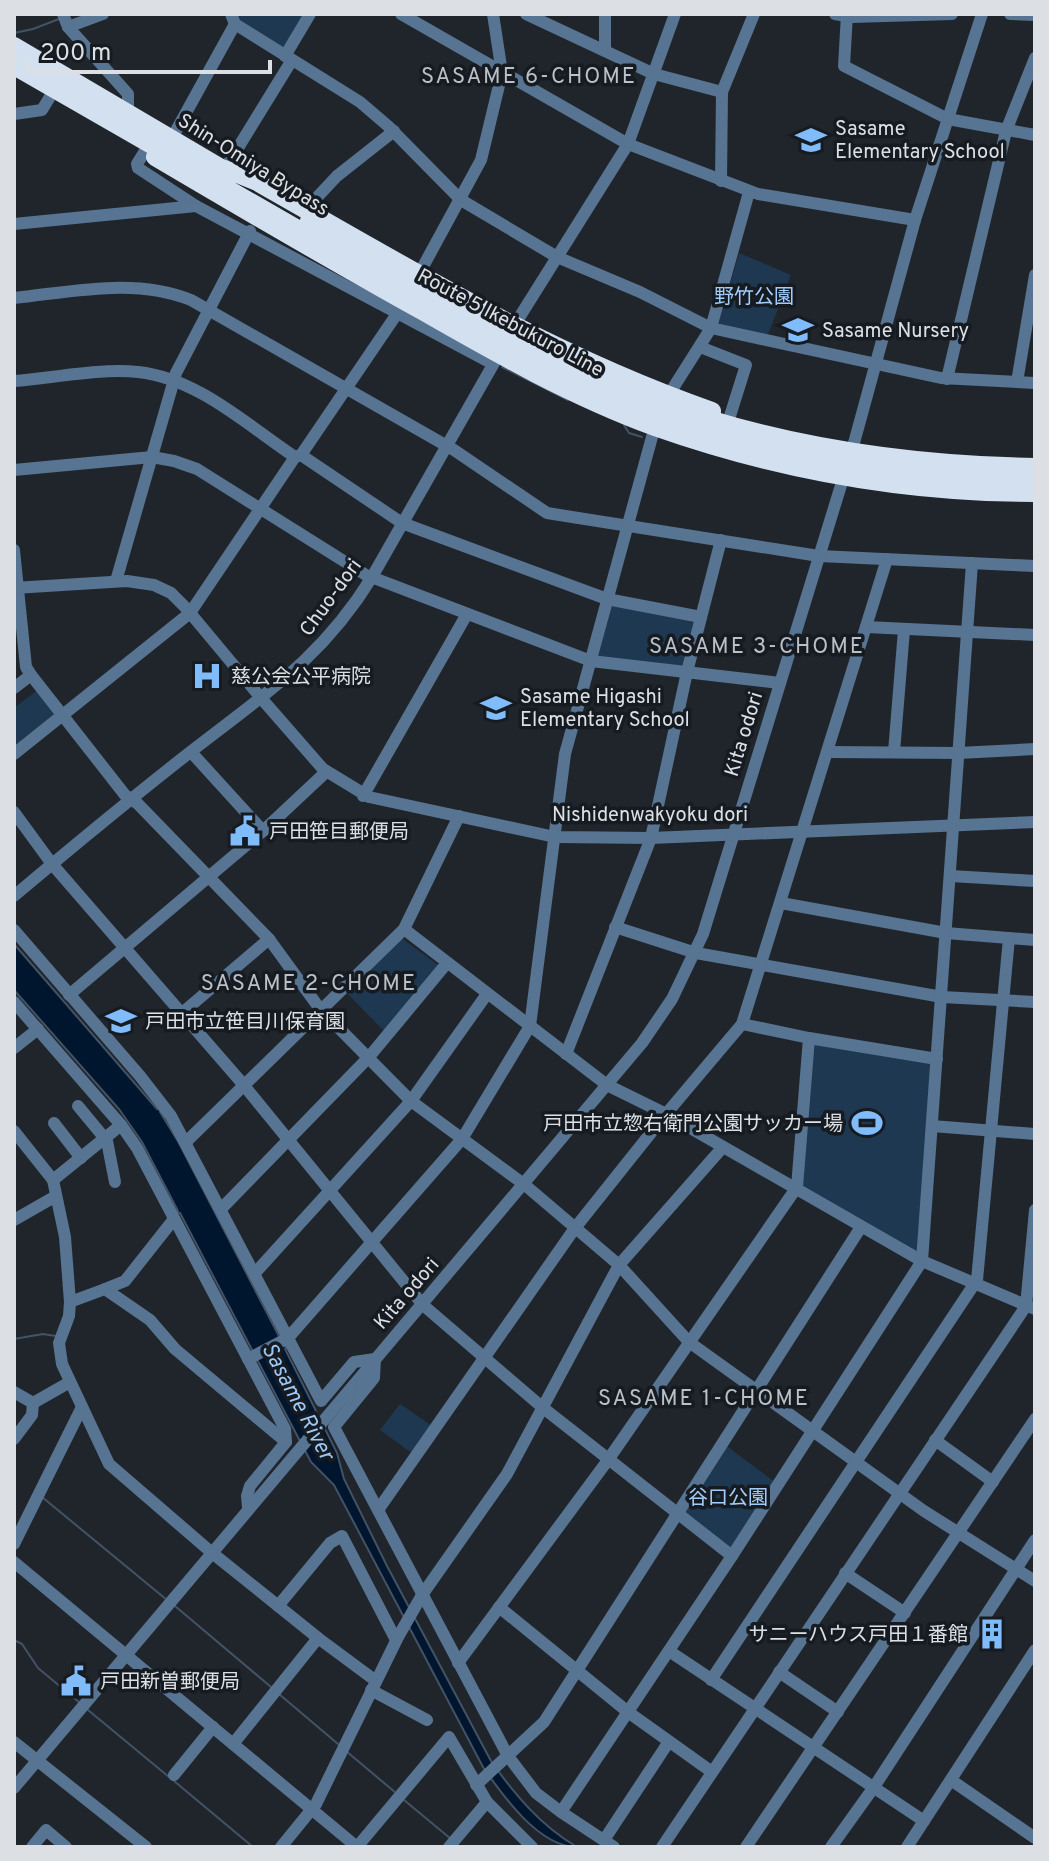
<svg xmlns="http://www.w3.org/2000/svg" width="1049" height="1861" font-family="Overpass,'Noto Sans JP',sans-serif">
	<rect width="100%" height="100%" fill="#20252b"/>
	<g fill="#1e3851">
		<path d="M234 14H305L283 52 237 23Z"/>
		<path d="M739 253 791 275 767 337 721 325 719 322Z"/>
		<path d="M608 604 695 621 685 665 681 669 597 656Z"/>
		<path d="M39 689 59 714 14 750V708Z"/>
		<path d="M400 937 438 965 385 1032 344 990Z"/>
		<path d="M809 1038 937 1059 922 1261 797 1187Z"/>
		<path d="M400 1404 432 1426 412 1453 380 1430Z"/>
		<path d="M724 1444 776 1483 731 1552 681 1511Z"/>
	</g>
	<path fill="#00162e" stroke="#425365" stroke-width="2" d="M14 944 157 1109 162 1110 160 1112 179 1143 284 1346 287 1347 285 1349 337 1453 344 1479 387 1566 491 1761C515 1795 541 1826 577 1847 539 1847 503 1796 483 1767L334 1485 311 1462 180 1213 176 1214 178 1211 142 1142 119 1109 14 990Z"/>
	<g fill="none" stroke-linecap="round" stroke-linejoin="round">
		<g stroke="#425365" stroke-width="2">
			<path d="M14 33 33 29 59 19"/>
			<path d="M502 367 568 400"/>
			<path d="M624 425 629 433 642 437"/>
			<path d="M14 1339 43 1334 56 1336"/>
			<path d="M42 1497 167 1600"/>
			<path d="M175 1606 271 1687"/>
			<path d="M14 1640 22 1644 38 1668 80 1703"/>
			<path d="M279 1694 338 1744"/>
			<path d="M88 1710 169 1777"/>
			<path d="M346 1751 396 1793"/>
			<path d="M174 1781 253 1847"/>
			<path d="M404 1800 451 1839"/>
		</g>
		<g stroke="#577492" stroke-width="12">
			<path d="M63 14 68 27 128 94V113"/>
			<path d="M231 14 235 24 360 102 388 126 461 200 557 257 640 292 711 328 941 378 1035 383"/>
			<path d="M401 14 628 144 758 194 915 220"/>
			<path d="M526 14 654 74 722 92"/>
			<path d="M605 14V50"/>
			<path d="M835 14 852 17 952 14"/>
			<path d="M847 14 844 66 948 119 1035 135"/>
			<path d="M1010 14 1035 15"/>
			<path d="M68 27 103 14"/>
			<path d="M285 56 310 14"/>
			<path d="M14 114 42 110 51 95"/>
			<path d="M172 138 235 24"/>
			<path d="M145 151 137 164 138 168 196 206 493 364"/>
			<path d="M225 169 292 60"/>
			<path d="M721 181 722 92 754 14"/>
			<path d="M306 209 337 176 394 131"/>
			<path d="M14 224 196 206"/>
			<path d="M419 274 481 160 502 73 493 14"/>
			<path d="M14 298C72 292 135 277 191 300L454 450 547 513 819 556 1035 566"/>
			<path d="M512 329 628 144 675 14"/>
			<path d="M700 347 746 365 730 416"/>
			<path d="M947 379 1006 131 1035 58"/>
			<path d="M14 381C53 378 100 368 138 372 197 378 247 425 295 457"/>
			<path d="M1017 382 1035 275"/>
			<path d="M668 396 711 328 749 192"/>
			<path d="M301 455 402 523 607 599 701 617"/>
			<path d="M14 470 152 457 174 461 197 469 366 575 591 661 780 683"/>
			<path d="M14 550 26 667 31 675 125 795 138 804 269 939 320 1009 411 1101 525 1185 619 1265 689 1342 924 1511 1035 1581"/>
			<path d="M116 581 176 373 250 231"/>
			<path d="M14 588 127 581 154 585 171 593 186 608 261 698 323 769 369 797 555 837 651 838 1035 822"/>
			<path d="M866 627 1035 635"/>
			<path d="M14 688 31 675"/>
			<path d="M191 752 263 831"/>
			<path d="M828 752 958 753 1035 749"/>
			<path d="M894 752 904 630"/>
			<path d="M14 754 190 613 295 457 301 455 405 302"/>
			<path d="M363 796 467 614"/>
			<path d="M14 812 52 864 242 1083 423 1305 542 1407 732 1556"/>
			<path d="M951 876 1035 881"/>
			<path d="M14 896C71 848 129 800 189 753 263 695 321 660 372 577L502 349"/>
			<path d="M781 903 946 933 1035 940"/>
			<path d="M615 927 696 953 942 997 1035 1002"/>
			<path d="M404 929 607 1085 666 1114 922 1261 1035 1309"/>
			<path d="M14 930 140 1076 171 1116 321 1401 354 1362 375 1359 374 1378 334 1427 508 1756 536 1793 561 1812 614 1847"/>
			<path d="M69 995 263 831 326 772"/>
			<path d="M14 1002 121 1125 137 1148 285 1429 286 1442 250 1486 247 1496 248 1507"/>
			<path d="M182 1013 269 939"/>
			<path d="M742 1024 809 1038 937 1059"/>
			<path d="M14 1048 38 1029"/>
			<path d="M566 1054 651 838 687 672 721 540"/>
			<path d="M78 1106 107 1141 115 1182"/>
			<path d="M54 1123 81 1158"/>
			<path d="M932 1126 1035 1134"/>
			<path d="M14 1131 53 1180 65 1237 70 1302 69 1316 59 1343 62 1364 109 1464 211 1552 318 1638 376 1681"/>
			<path d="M186 1142 404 929 459 816"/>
			<path d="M53 1180 121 1125"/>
			<path d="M221 1209 369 1057 447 963"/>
			<path d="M14 1220 56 1196"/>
			<path d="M255 1273 411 1101 487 994"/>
			<path d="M105 1289 125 1281 174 1219"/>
			<path d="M70 1302 105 1289 150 1320 175 1349 286 1442"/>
			<path d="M248 1359 288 1338 462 1139 530 1026 565 754 655 426"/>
			<path d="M14 1392 33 1403 70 1382"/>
			<path d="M14 1439 32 1415 33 1403"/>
			<path d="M935 1440 993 1482"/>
			<path d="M378 1510 575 1228 666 1114 742 1024 887 559"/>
			<path d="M14 1544 82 1407"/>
			<path d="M14 1562 357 1847"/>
			<path d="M845 1573 905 1613"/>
			<path d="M278 1606 330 1543 342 1536 396 1640"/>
			<path d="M499 1607 628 1712 712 1772"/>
			<path d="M669 1651 924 1821"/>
			<path d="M458 1663 608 1460 797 1187 809 1038"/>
			<path d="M779 1672 838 1712"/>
			<path d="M711 1680 977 1280 1009 938"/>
			<path d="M371 1690 427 1720"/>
			<path d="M14 1742 146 1847"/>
			<path d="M233 1744 318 1638"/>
			<path d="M174 1775 213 1727"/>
			<path d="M951 1780 1035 1838"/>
			<path d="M476 1785 544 1722 861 1227"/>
			<path d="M14 1788 642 1043 672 999 703 934 854 443 915 220 982 14"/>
			<path d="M561 1812 732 1556 922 1261 972 563"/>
			<path d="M604 1840 668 1743"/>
			<path d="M32 1847 46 1830 66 1847"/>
			<path d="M281 1847 316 1804 398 1637 422 1595 507 1474 619 1265 723 1147"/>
			<path d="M357 1847 449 1737 487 1802 532 1847"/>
			<path d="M449 1847 487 1802"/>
			<path d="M662 1847 1026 1306 1035 1210"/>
			<path d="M746 1847 1035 1419"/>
			<path d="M831 1847 874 1787 1035 1540"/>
			<path d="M907 1847 1035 1650"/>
		</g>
		<g stroke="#d2e0ef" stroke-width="18">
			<path d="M14 46 233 175"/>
			<path d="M155 157C243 209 332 261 422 311 497 354 573 397 655 427 777 470 906 493 1035 493"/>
			<path d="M225 169 257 182C407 267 548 354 712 411"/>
		</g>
		<g stroke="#d2e0ef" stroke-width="18">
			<path d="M14 66C135 135 255 205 376 274 481 334 585 395 701 432 810 466 922 479 1035 480"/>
			<path d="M309 221C436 294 564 375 706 418 813 451 923 465 1035 467"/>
		</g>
	</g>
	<defs>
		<g id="school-bare" transform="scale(2.4)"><path d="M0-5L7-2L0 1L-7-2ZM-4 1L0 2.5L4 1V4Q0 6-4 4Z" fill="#81bcfa" stroke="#161b21" stroke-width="2.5" paint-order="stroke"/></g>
		<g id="hospital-bare" transform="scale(2.4)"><path d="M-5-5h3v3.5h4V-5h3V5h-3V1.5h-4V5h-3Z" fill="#81bcfa" stroke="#161b21" stroke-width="2.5" paint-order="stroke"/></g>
		<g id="civic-bare" transform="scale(2.4)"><path d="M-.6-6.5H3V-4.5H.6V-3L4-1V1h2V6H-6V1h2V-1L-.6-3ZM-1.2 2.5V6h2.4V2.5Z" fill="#81bcfa" stroke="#161b21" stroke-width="2.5" paint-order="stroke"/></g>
		<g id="stadium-bare" transform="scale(2.4)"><path d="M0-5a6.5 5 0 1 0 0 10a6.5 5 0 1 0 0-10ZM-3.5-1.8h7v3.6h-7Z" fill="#81bcfa" stroke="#161b21" stroke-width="2.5" paint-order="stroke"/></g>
		<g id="building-bare" transform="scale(2.4)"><path d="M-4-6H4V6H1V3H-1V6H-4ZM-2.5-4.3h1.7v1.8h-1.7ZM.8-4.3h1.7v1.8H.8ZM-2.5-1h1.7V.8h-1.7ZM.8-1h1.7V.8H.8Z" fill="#81bcfa" stroke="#161b21" stroke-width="2.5" paint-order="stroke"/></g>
	</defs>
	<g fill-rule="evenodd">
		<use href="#school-bare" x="811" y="140"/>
		<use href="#school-bare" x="798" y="330"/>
		<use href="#hospital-bare" x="207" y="676"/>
		<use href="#school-bare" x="496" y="708"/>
		<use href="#civic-bare" x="245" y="831"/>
		<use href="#school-bare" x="121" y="1021"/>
		<use href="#stadium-bare" x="867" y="1123"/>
		<use href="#building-bare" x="992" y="1634"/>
		<use href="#civic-bare" x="76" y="1681"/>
	</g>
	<g text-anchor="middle" stroke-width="7" stroke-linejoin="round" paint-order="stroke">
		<g font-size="20" fill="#dce0e4" stroke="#161b21" text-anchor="start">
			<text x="835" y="135">Sasame<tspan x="835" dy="23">Elementary School</tspan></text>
			<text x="822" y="337">Sasame Nursery</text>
			<text x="231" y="683">慈公会公平病院</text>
			<text x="520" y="703">Sasame Higashi<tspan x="520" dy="23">Elementary School</tspan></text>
			<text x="269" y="838">戸田笹目郵便局</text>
			<text x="145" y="1028">戸田市立笹目川保育園</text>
			<text x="843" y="1130" text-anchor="end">戸田市立惣右衛門公園サッカー場</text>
			<text x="968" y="1641" text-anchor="end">サニーハウス戸田１番館</text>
			<text x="100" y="1688">戸田新曽郵便局</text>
		</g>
		<g font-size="20" fill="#dce0e4" stroke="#161b21">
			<text transform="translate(254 164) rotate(32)" y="7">Shin-Omiya Bypass</text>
			<text transform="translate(511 322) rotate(28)" y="7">Route 5 Ikebukuro Line</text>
			<text transform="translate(330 597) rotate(-54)" y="7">Chuo-dori</text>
			<text transform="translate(743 734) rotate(-73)" y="7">Kita odori</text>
			<text x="650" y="821">Nishidenwakyoku dori</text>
			<text transform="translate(406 1293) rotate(-49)" y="7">Kita odori</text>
		</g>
		<g font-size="20" fill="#a2cdfb" stroke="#161b21">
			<text x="754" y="303">野竹公園</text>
			<text x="728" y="1504">谷口公園</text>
		</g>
		<g font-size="22" letter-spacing="2" fill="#b9c0c7" stroke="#161b21">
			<text x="529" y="83">SASAME 6-CHOME</text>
			<text x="757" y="653">SASAME 3-CHOME</text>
			<text x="309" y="990">SASAME 2-CHOME</text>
			<text x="704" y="1405">SASAME 1-CHOME</text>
		</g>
		<g font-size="22" font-style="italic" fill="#9dc8f6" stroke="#161b21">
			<text transform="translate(299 1401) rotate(62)" y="8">Sasame River</text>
		</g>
	</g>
	<rect width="1049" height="1861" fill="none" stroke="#dce0e4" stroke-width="32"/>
	<path d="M28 60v12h242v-12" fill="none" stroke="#dce0e4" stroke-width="4"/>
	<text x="40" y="60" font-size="24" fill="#dce0e4" stroke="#161b21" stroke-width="6" paint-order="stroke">200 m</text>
</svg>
